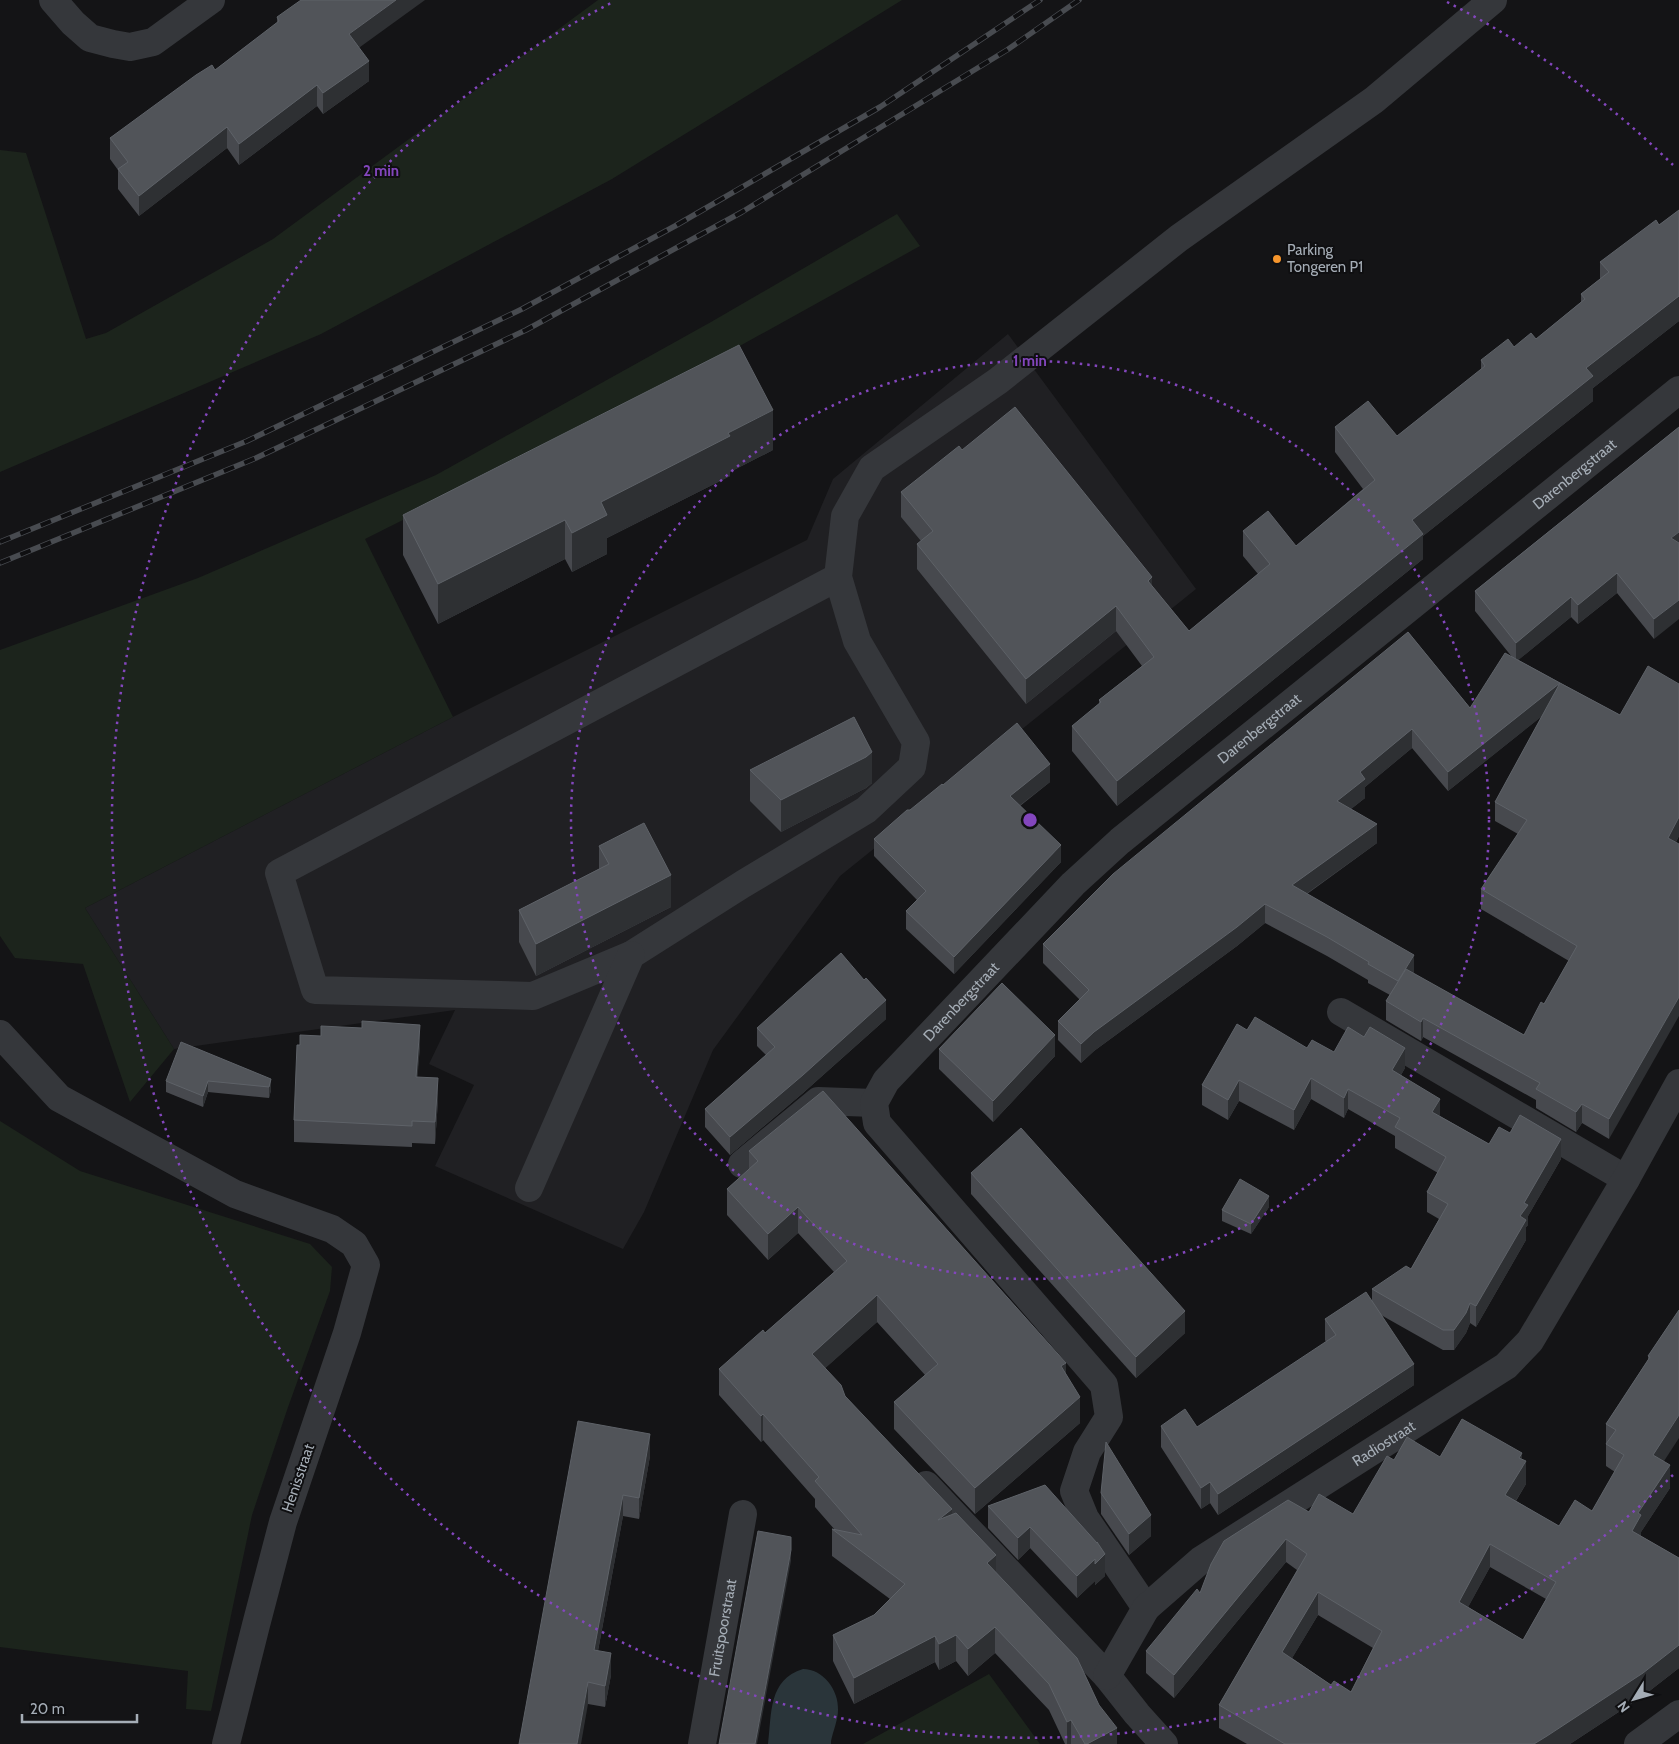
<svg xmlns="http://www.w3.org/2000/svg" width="1679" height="1744" font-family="Cabin,sans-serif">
	<rect width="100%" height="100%" fill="#141416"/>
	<path fill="#202023" d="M1008 334 1196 589 840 876 713 1050 644 1212 623 1249 435 1166 474 1085 429 1064 455 1010 174 1049 85 908 453 717 807 540 833 479Z"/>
	<g fill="#1c241c">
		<path d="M598 0H902L612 179 321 334 0 472V150L26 153 86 339 106 333 273 239Z"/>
		<path d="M897 214 920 246 646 398 365 539 453 717 85 908 174 1049 130 1102 83 964 15 958 0 936V650L198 578 436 475 711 322Z"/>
		<path d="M0 1121 80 1171 310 1244 332 1267 330 1291 287 1410 252 1515 211 1711 186 1709 188 1671 0 1647Z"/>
		<path d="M989 1674 1040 1744H863Z"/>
	</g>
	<path fill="#2a353a" d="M803 1669C823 1669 839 1690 838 1710 838 1720 833 1731 831 1741V1744H768C772 1713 768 1680 803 1669Z"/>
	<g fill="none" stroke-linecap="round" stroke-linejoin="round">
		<g stroke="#35373b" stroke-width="28">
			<path d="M53 0 73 23 90 38 113 44 130 47 153 42 211 0"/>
			<path d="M838 577 279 873 315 990 533 996 631 955 743 884 866 810 912 767 916 742 857 641 838 577 845 516 872 468 998 381 1179 238 1374 100 1493 0"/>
			<path d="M1341 1012 1626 1179"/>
			<path d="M0 1034 59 1098 235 1194 332 1229 354 1244 366 1265 347 1333 283 1522 256 1625 226 1744"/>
			<path d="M742 1164 818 1101 874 1103"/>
			<path d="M529 1188 631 955"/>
			<path d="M926 1485 1107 1676 1137 1714 1164 1744"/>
			<path id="s1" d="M1146 1608 1085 1518 1074 1491 1087 1452 1109 1417 1104 1385 877 1123 874 1103 886 1081 1073 884 1120 841 1679 390"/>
			<path id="s2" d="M1107 1676 1146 1608 1201 1560 1506 1366 1530 1341 1626 1179 1679 1083"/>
			<path id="s3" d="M702 1744 743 1514"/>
			<path d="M1638 1744 1679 1714"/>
		</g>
		<g stroke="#484b50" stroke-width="5.5">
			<g id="rail">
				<path d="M0 542 247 441 522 309 675 226 880 107 1040 0"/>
				<path d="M0 563 256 458 526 330 742 212 1007 50 1079 0"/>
			</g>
		</g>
		<use href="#rail" stroke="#0f0f11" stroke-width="4" stroke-dasharray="11" stroke-linecap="butt"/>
	</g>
	<g fill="#47494e" fill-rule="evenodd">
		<path d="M277 17 359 48 369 81 323 114 317 106 239 165 227 148 139 216 118 189V170L110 159V138L215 70 277 23Z"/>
		<path d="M1679 210V321L1593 388V401L1423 536V559L1117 806 1072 751V726L1099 704V700L1142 666 1116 631 1026 704 917 569V544L921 541 901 517V492L962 450 1152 586 1189 631 1258 574 1243 556V531L1296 546 1363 489 1335 452V427L1397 436 1481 370V360L1514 347 1536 339 1581 302V294L1600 279V262L1659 225Z"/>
		<path d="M1679 427 1654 639 1617 593 1578 624 1571 617 1518 660 1620 715 1679 684V836L1676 842 1609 1139 1582 1123 1576 1132 1536 1108V1100L1423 1037 1421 1041 1386 1020V1001L1390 995 1368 983V980L1327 956 1265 923 1237 946 1094 1051 1081 1063 1058 1040V1021L1080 1000 1043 963V944L1408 632 1470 708 1512 657 1475 611V591ZM1542 716 1495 802V821L1518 834 1481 889V909L1569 961 1544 1004 1524 1035 1414 974 1307 894 1377 843 1351 809 1365 798V787L1412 748 1448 791Z"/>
		<path d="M773 450 730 472V476L607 538V554L572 572 565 559 438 624 403 555V515Z"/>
		<path d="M750 770 872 783 866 788 781 832 750 801Z"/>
		<path d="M1050 782 1020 806 1061 862 954 974 906 929V911L917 900 874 856V839L943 785Z"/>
		<path d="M599 846 671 907 536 976 519 942V910L599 869Z"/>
		<path d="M886 1019 803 1093 730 1155 705 1127V1109L766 1055 757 1046V1028Z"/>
		<path d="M1247 1030 1307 1048 1334 1052 1405 1068 1401 1075 1440 1116 1489 1144 1510 1133 1561 1159 1528 1216V1225L1526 1227V1240L1476 1327 1470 1323 1466 1333 1454 1350H1443L1381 1315 1414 1385 1218 1515 1210 1503 1201 1509 1161 1447V1426L1197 1427 1326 1342 1325 1340V1319L1372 1300V1289L1411 1269 1439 1219 1427 1212V1192L1438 1173 1395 1148V1136L1348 1109 1344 1118 1311 1099 1294 1130 1239 1101 1228 1120 1202 1105V1085Z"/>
		<path d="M300 1045 420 1046 417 1077 438 1100 435 1144 412 1143V1147L294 1142V1120Z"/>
		<path d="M939 1049 1055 1056 993 1122 939 1069Z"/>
		<path d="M271 1079V1090L269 1098 208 1092 203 1107 166 1092V1081Z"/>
		<path d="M749 1151 1066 1374 1080 1423 975 1514 894 1429V1402L925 1375 877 1322 825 1368 845 1396 952 1515 996 1573 1117 1744H1065L1049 1710 995 1653 968 1676 956 1661 939 1670 935 1662 854 1704 833 1661V1635L874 1615 890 1599 832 1556V1529L835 1530 815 1507V1499L763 1440 761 1442 719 1395V1369L765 1333 834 1272 798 1233 768 1260 727 1215V1189L749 1169Z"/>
		<path d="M971 1173 1185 1333 1136 1378 971 1194Z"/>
		<path d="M1269 1207 1251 1234 1222 1221V1210Z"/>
		<path d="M1679 1310 1664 1461 1670 1488 1641 1532V1536L1679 1558V1668L1643 1696 1570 1744H1247L1219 1728V1705L1297 1570 1286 1562 1174 1698 1146 1673V1651L1200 1593 1309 1512 1353 1514 1394 1460 1440 1457 1522 1459 1526 1484 1516 1501 1559 1526 1592 1511 1615 1472 1606 1466V1424L1648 1360V1356ZM1490 1567 1546 1599 1523 1640 1468 1607ZM1318 1615 1373 1648 1351 1692 1331 1685 1292 1658Z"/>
		<path d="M578 1421 650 1456 639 1519 623 1516 598 1651 611 1675 605 1707 588 1704Z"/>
		<path d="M1045 1485 1105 1576 1095 1585V1581L1077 1598 1030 1548 1018 1560 988 1528V1506Z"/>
		<path d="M1101 1493 1151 1536 1129 1555 1101 1514Z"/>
	</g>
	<g fill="#2e3033">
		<path d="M396 0H425L349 55V34Z"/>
		<path d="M369 61V81L323 114V93Z"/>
		<path d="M317 85V106L239 165V144Z"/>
		<path d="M227 127V148L139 216V196Z"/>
		<path d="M1679 296V321L1593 388V401L1423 536V559L1117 806V781L1412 520 1586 368Z"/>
		<path d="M773 410V450L730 472V476L607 538V554L572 572V533L601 502 728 433Z"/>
		<path d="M565 520V559L438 624V584Z"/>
		<path d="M1679 532V551L1671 538Z"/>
		<path d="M1617 573V593L1578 624V605Z"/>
		<path d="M1152 577V602L1148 581Z"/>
		<path d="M1571 597V617L1516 662V643Z"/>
		<path d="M1679 600V619L1654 639V619Z"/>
		<path d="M1116 606V631L1026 704V679Z"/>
		<path d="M1560 683V702L1448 791V772Z"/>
		<path d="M1412 729V748L1365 787V798L1337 820V801L1360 772Z"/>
		<path d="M872 752V783L866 788 781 832V800Z"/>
		<path d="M1050 764V782L1010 813V796Z"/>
		<path d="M1679 817V836L1668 857V838Z"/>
		<path d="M1377 824V843L1292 904V885Z"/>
		<path d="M1061 845V862L954 974V957Z"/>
		<path d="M671 875V907L536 976V944Z"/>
		<path d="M1265 904V923L1237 946 1094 1051 1081 1063V1044L1094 1032Z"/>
		<path d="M1414 955V974L1398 981Z"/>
		<path d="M1679 997V1016L1609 1139V1119Z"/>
		<path d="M886 1000V1019L803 1093 730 1155V1137Z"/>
		<path d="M1423 1018V1037L1421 1041V1022Z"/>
		<path d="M420 1025V1046L416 1098V1077Z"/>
		<path d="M1055 1035V1056L993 1122V1101Z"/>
		<path d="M1405 1048V1068L1392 1090V1070Z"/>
		<path d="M438 1078V1100L435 1144V1122Z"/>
		<path d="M1311 1078V1099L1294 1130V1110Z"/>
		<path d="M271 1079V1090L269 1098V1087Z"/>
		<path d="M1239 1080V1101L1228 1120V1100Z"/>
		<path d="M208 1081V1092L203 1107V1096Z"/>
		<path d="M1348 1089V1109L1344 1118V1098Z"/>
		<path d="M1440 1099V1119L1432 1112Z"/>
		<path d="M1582 1104V1123L1576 1132V1112Z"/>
		<path d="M1561 1139V1159L1528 1216V1225L1526 1227V1240L1476 1327V1306L1520 1216 1524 1203Z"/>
		<path d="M1269 1196V1207L1251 1234V1224Z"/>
		<path d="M798 1207V1233L768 1260V1234Z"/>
		<path d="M877 1295V1322L812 1380V1354Z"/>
		<path d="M1470 1303V1323L1466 1333 1454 1350V1330Z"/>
		<path d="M1185 1311V1333L1136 1378V1357Z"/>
		<path d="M1066 1363V1389L1061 1366Z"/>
		<path d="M1414 1364V1385L1218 1515V1494Z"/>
		<path d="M1080 1397V1423L975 1514V1488Z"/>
		<path d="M763 1414V1440L761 1442V1416Z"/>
		<path d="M1679 1415V1438L1653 1478V1455Z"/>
		<path d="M650 1434V1456L639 1519V1498Z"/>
		<path d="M1522 1453V1468L1526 1461V1484L1505 1518V1495L1519 1458Z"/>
		<path d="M1670 1465V1488L1641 1532V1538L1632 1531 1638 1513Z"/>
		<path d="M1210 1482V1503L1201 1509V1488Z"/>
		<path d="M623 1495V1516L594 1672V1650Z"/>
		<path d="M952 1509V1535L938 1520Z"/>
		<path d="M1151 1515V1536L1129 1555V1534Z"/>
		<path d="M1030 1527V1548L1018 1560V1538Z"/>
		<path d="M1286 1539V1562L1174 1698V1675Z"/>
		<path d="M1490 1544V1567L1459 1624V1602Z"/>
		<path d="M791 1550V1561L757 1744H755Z"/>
		<path d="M1105 1554V1576L1095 1585V1581L1077 1598V1576L1095 1559Z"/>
		<path d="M996 1555V1581L987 1563Z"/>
		<path d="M1318 1592V1615L1282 1675V1652Z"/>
		<path d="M995 1627V1653L968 1676V1649Z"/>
		<path d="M956 1635V1661L939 1670V1644Z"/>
		<path d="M935 1636V1662L854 1704V1678Z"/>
		<path d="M1679 1645V1668L1643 1696 1570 1744H1534Z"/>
		<path d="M611 1653V1675L605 1707V1686Z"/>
		<path d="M588 1682V1704L581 1744H577Z"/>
		<path d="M1071 1720V1744H1067V1722Z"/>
		<path d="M1117 1728V1744H1087Z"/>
	</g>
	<g fill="#515459" stroke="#5e6268" fill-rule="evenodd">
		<path d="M301 0H396L349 34 369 61 323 93 317 85 239 144 227 127 139 196 118 169 128 162 110 138 196 75 212 65 215 70 279 21 277 17Z"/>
		<path d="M1679 210V296L1586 368 1593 376 1412 520 1423 534 1117 781 1072 726 1101 702 1099 700 1154 657 1116 606 1026 679 917 544 933 531 901 492 959 446 962 450 1015 407 1152 577 1148 581 1189 631 1270 564 1243 531 1268 511 1296 546 1375 480 1335 427 1368 401 1397 436 1485 366 1481 360 1508 339 1514 347 1531 333 1536 339 1585 299 1581 294 1609 272 1600 262 1656 220 1659 225Z"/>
		<path d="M739 345 773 410 728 433 730 436 601 502 607 515 572 533 565 520 438 584 403 515Z"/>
		<path d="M1679 427V532L1671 538 1679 543V600L1654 619 1617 573 1578 605 1571 597 1516 643 1475 591Z"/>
		<path d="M1408 632 1470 708 1505 653 1560 683 1448 772 1412 729 1360 772 1365 779 1337 801 1377 824 1292 885 1414 955 1398 981 1368 964 1369 962 1327 937 1265 904 1237 927 1094 1032 1081 1044 1058 1021 1089 990 1043 944 1113 874Z"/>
		<path d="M1648 666 1679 684V817L1668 838 1679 844V997L1609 1119 1582 1104 1576 1112 1536 1089 1540 1083 1423 1018 1421 1022 1386 1001 1406 969 1524 1035 1541 1002 1544 1004 1577 946 1481 889 1527 820 1495 802 1560 683 1620 715Z"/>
		<path d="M854 717 872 752 866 757 781 800 750 770Z"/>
		<path d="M1017 723 1050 764 1010 796 1061 845 954 957 906 911 926 891 874 839 907 810H910L942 784 943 785Z"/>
		<path d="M644 823 671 875 536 944 519 910 609 864 599 846Z"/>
		<path d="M841 953 864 980 866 978 886 1000 803 1075 730 1137 705 1109 775 1047 757 1028Z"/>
		<path d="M1002 983 1055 1035 993 1101 939 1049Z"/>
		<path d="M1255 1017 1307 1048 1312 1040 1334 1052 1348 1027 1364 1037 1370 1027 1405 1048 1392 1070 1440 1099 1432 1112 1489 1144 1499 1127 1510 1133 1520 1115 1561 1139 1524 1203 1528 1205 1520 1216 1526 1220 1476 1306 1470 1303 1466 1313 1454 1330H1443L1372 1289 1406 1266 1411 1269 1448 1204 1427 1192 1446 1157 1395 1127 1400 1118 1348 1089 1344 1098 1311 1078 1294 1110 1239 1080 1228 1100 1202 1085 1237 1024 1247 1030Z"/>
		<path d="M362 1021 420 1025 416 1077 438 1078 435 1122 412 1121V1126L294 1120 297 1045H300V1035L321 1036V1026L362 1028Z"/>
		<path d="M181 1042 271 1079 269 1087 208 1081 203 1096 166 1081Z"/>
		<path d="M823 1091 1066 1363 1061 1366 1080 1397 975 1488 894 1402 938 1364 877 1295 812 1354 841 1385 845 1396 952 1509 938 1520 956 1513 996 1555 987 1563 1077 1658 1099 1705 1117 1728 1087 1744H1085L1071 1720 1067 1722 1049 1684 995 1627 968 1649 956 1635 939 1644 935 1636 854 1678 833 1635 874 1615 905 1584 832 1529 862 1535 815 1481 819 1477 763 1414 761 1416 719 1369 763 1330 765 1333 847 1261 798 1207 768 1234 727 1189 758 1161 749 1151Z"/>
		<path d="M1021 1128 1185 1311 1136 1357 971 1173Z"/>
		<path d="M1240 1179 1269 1196 1251 1224 1222 1210Z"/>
		<path d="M1366 1292 1414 1364 1218 1494 1210 1482 1201 1488 1161 1426 1185 1409 1197 1427 1336 1335 1325 1319Z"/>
		<path d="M1679 1310V1415L1653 1455 1670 1465 1638 1513 1641 1515 1632 1531 1679 1558V1645L1643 1673 1547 1736 1534 1744H1285L1219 1705 1307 1554 1286 1539 1174 1675 1146 1651 1197 1589 1200 1593 1211 1564 1224 1541 1288 1500 1309 1512 1319 1494 1353 1514 1387 1456 1394 1460 1407 1437 1440 1457 1462 1419 1522 1453 1519 1458 1526 1461 1505 1495 1559 1526 1575 1500 1592 1511 1624 1455 1606 1444 1616 1430 1606 1424 1650 1357 1648 1356ZM1490 1544 1556 1582 1523 1640 1459 1602ZM1318 1592 1382 1631 1351 1692 1334 1681 1331 1685 1282 1652Z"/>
		<path d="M578 1421 650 1434 639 1498 623 1495 594 1650 611 1653 605 1686 588 1682 577 1744H519Z"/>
		<path d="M1106 1442 1151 1515 1129 1534 1101 1493Z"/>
		<path d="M1045 1485 1097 1543V1542L1105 1554 1095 1564V1559L1077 1576 1030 1527 1018 1538 988 1506Z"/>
		<path d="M758 1531 791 1537V1550L755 1744H719Z"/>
	</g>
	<g fill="none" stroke="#8346bd" stroke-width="2.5" stroke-dasharray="2.5 5">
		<circle cx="1030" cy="820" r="459"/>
		<path d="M1673 1475A918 918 0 1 1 613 2M1447 2A918 918 0 0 1 1673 165"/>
	</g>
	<circle fill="#f6952c" stroke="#0f0f11" stroke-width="2" cx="1277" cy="259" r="5"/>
	<g text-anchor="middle" stroke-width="4" stroke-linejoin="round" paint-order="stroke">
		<g font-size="15" fill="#a5adb6" stroke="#0f0f11" text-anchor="start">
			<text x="1287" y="255">Parking<tspan x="1287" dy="17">Tongeren P1</tspan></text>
		</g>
		<g font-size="15" fill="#a5adb6" stroke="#0f0f11">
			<text dy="5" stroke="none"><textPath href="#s1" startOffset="1564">Darenbergstraat</textPath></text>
			<text dy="5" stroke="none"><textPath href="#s1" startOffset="1159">Darenbergstraat</textPath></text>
			<text dy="5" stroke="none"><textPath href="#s1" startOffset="754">Darenbergstraat</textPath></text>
			<text dy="5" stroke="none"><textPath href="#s2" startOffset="368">Radiostraat</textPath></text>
			<text transform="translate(298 1478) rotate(-71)" y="5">Henisstraat</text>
			<text dy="5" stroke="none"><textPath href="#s3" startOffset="118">Fruitspoorstraat</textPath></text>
		</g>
	</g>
	<circle cx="1030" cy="820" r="8" fill="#8346bd" stroke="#0f0f11" stroke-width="2.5"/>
	<g font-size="15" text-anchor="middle" font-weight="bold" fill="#8346bd" stroke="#0f0f11" stroke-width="4" stroke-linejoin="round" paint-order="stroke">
		<text x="381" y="176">2 min</text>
		<text x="1030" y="366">1 min</text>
	</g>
	<g transform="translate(1634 1699) rotate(233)" stroke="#0f0f11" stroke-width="4" paint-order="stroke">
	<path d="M0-4L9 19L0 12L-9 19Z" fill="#a5adb6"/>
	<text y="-8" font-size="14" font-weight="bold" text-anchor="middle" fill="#a5adb6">N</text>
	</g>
	<path d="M22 1714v8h115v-8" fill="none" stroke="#a5adb6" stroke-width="2.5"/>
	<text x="30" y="1714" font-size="15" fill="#a5adb6" stroke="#0f0f11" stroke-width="4" paint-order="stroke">20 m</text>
</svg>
